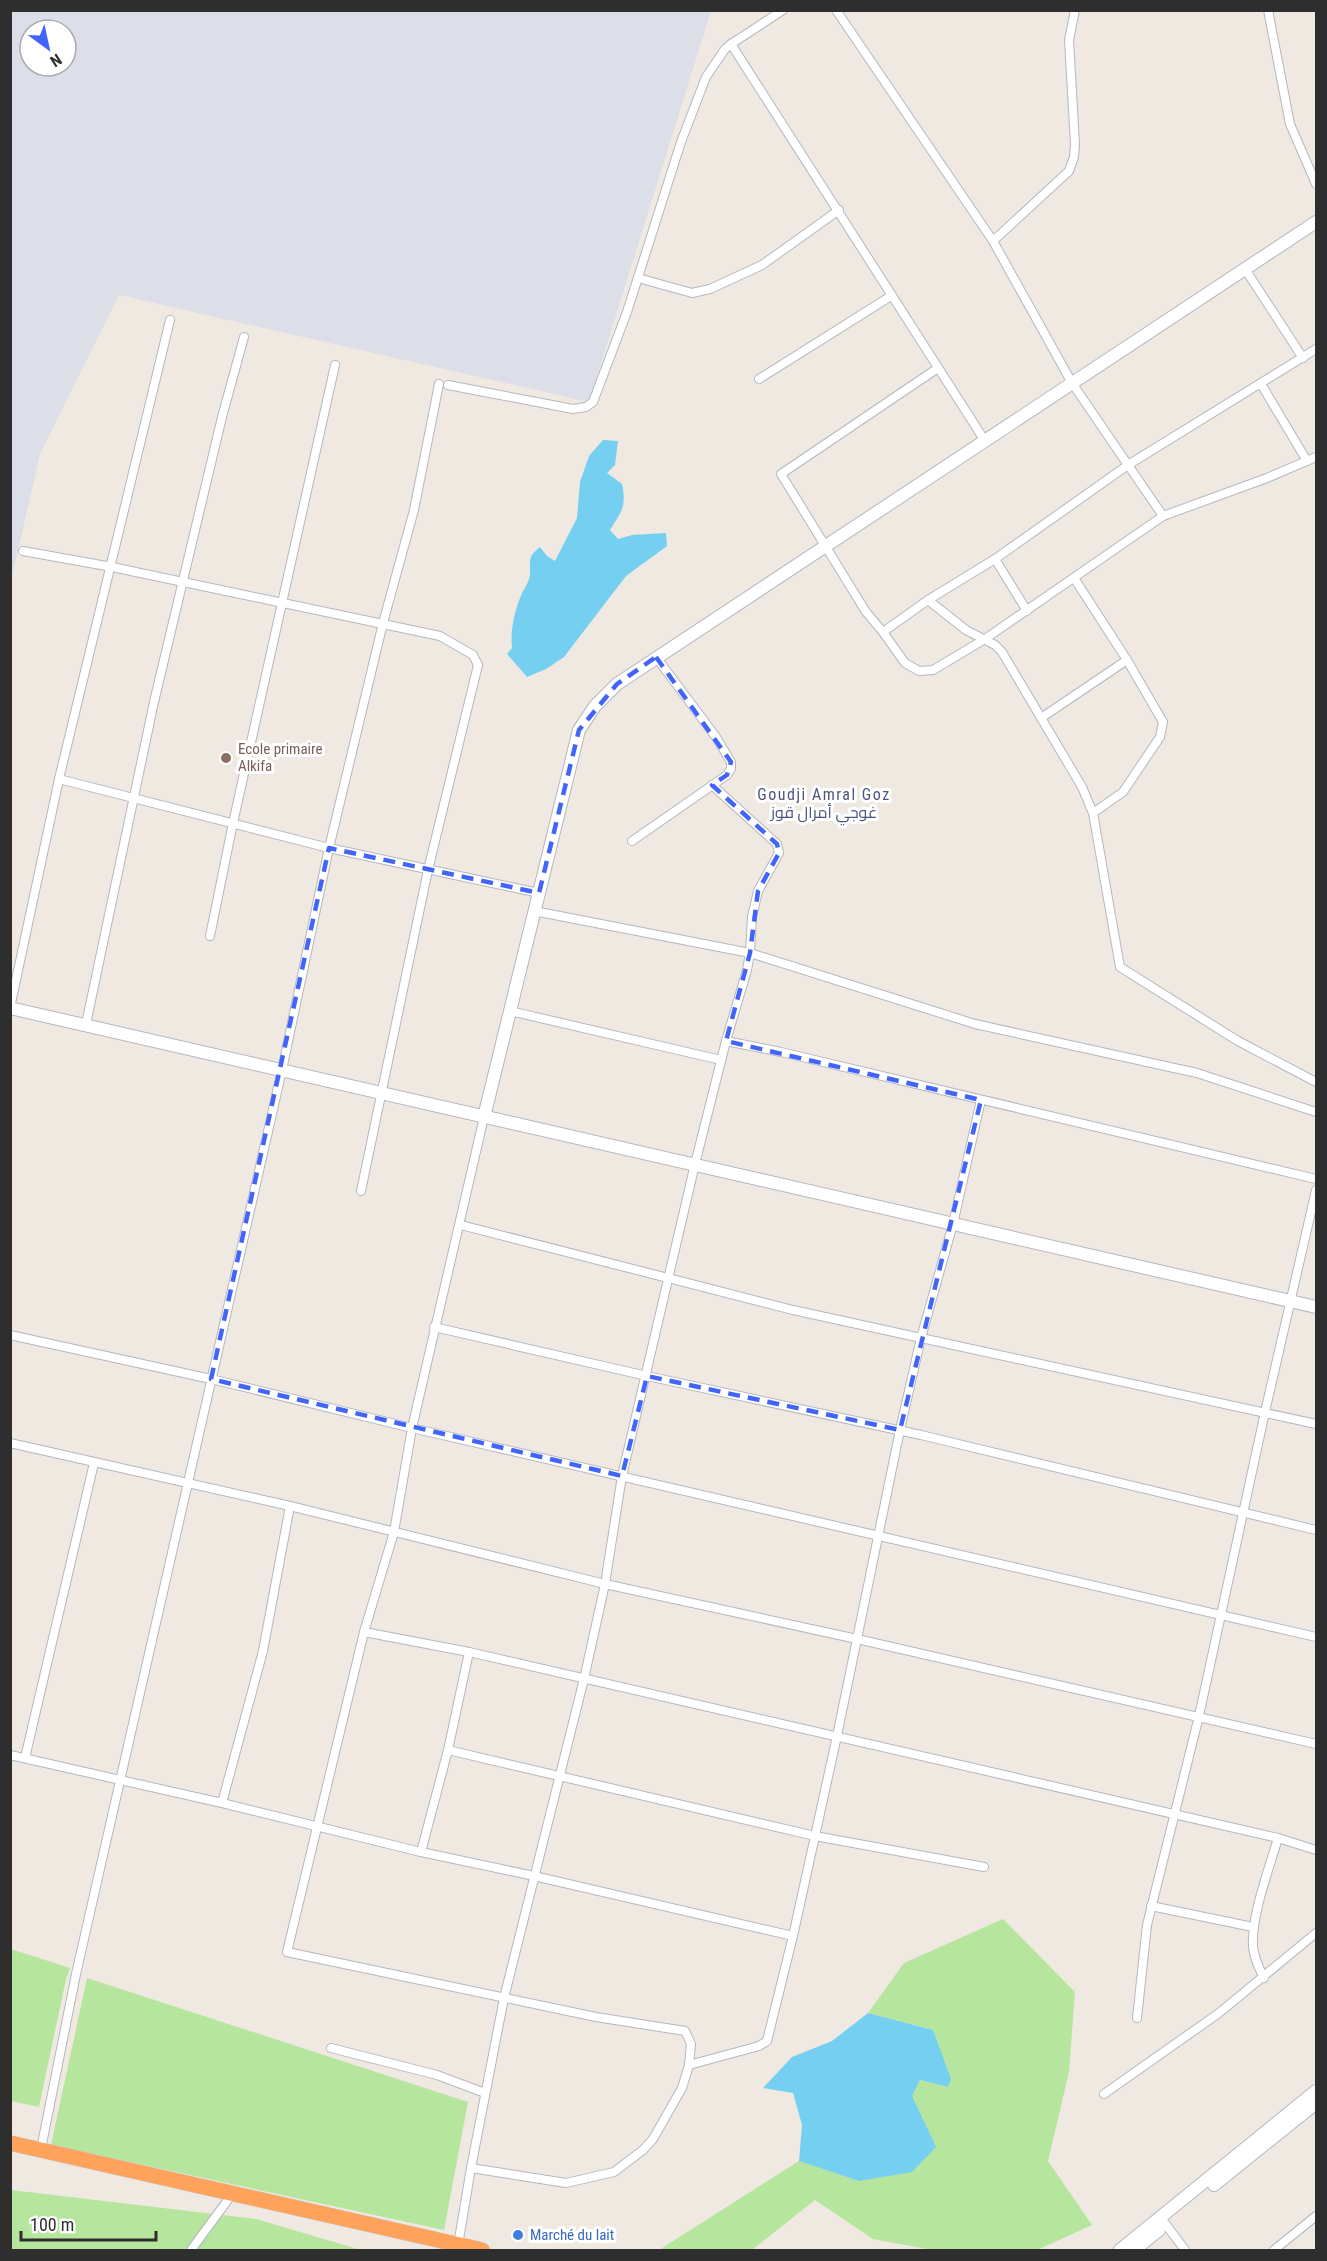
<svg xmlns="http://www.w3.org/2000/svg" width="1327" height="2261" font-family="'Roboto Condensed',Cairo,sans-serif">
	<rect width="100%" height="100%" fill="#efe9e1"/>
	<path fill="#dcdee8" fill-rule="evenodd" d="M11 11H711L589 402 119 295 40 454 11 581ZM30 30H66V66H30Z"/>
	<g fill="#b6e59e">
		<path d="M1003 1919 1075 1992 1069 2072 1048 2161 1092 2225 1037 2250H932L873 2239 815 2200 752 2250H659L799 2161 859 2181 912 2096 920 2080 947 2087 933 2030 868 2013 904 1963Z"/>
		<path d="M11 1949 70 1968 66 1979 39 2107 11 2101Z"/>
		<path d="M87 1978 468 2102 444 2230 51 2145Z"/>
		<path d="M11 2190 256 2219 361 2250H11Z"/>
	</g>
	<g fill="#75cff0">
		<path d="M603 440 618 441 615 465 607 473 622 484C627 507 621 512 610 530L618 539 632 535 666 533 667 546 626 576 564 657 546 669 527 677 507 654 512 648C510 629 515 610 522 593 525 588 529 581 530 575 531 561 526 558 540 547L547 556 555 561 577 518 580 482 589 456Z"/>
		<path d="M868 2013 933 2030 951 2079 948 2087 920 2080 912 2096 936 2147 912 2172 859 2181 799 2161 802 2125 793 2093 763 2088 792 2057 832 2041Z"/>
	</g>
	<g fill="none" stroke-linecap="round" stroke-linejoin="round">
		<g stroke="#b4b7c1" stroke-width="10">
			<g id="street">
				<path d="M836 10 993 241 1072 383 1128 465 1316 349"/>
				<path d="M1268 10 1290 124 1316 184"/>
				<path d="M731 44 985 441"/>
				<path d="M993 241 1069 171 1074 157 1075 144 1069 40 1075 10"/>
				<path d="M1245 269 1303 358"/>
				<path d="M638 278 692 293 710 289 762 265 839 210"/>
				<path d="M938 368 781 474 866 612 883 632 928 600 995 559 1128 465 1163 516"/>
				<path d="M759 379 891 296"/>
				<path d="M1261 384 1307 461"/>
				<path d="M448 385 573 409 586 407 593 402 627 312 681 142 706 77 725 49 731 44 783 10"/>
				<path d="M23 551 112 567 440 636 473 655 478 665 428 870 361 1191"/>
				<path d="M995 559 1027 611"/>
				<path d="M928 600 966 630 995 645 1002 652 1082 787 1093 813 1120 967 1238 1041 1316 1082"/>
				<path d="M883 632 905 663 919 671 933 670 985 639 1163 516 1267 478 1316 457"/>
				<path d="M1041 718 1127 660 1074 578"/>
				<path d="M59 779 329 848 539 893"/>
				<path d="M1093 813 1123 792 1160 737 1163 722 1127 660"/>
				<path d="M632 841 727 775 731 769V762L716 737 656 657"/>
				<path d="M534 911 750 953 975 1024 1197 1073 1316 1112"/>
				<path d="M210 936 233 823 335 365"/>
				<path d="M10 1008 59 779 170 320"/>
				<path d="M510 1011 721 1060"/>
				<path d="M86 1024 154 702 222 417 244 337"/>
				<path d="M726 1041 781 1052 1316 1179"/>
				<path d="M461 1225 793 1310 1316 1424"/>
				<path d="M434 1327 647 1376 921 1435 1316 1530"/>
				<path d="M10 1335 211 1379 412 1428 1316 1637"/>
				<path d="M10 1443 290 1506 605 1584 857 1639 1316 1744"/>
				<path d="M364 1632 469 1652 1278 1838 1316 1850"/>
				<path d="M448 1750 815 1836 984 1867"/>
				<path d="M10 1755 222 1803 421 1852 534 1876 793 1936 767 2041 759 2046 689 2065"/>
				<path d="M25 1758 94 1463"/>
				<path d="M222 1803 263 1651 290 1506"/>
				<path d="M421 1852 448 1750 469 1652"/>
				<path d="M1151 1906 1253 1927"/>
				<path d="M793 1936 837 1736 900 1430 921 1338 953 1224 981 1100"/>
				<path d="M1264 1978C1259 1968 1254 1958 1253 1947 1251 1916 1269 1869 1278 1838"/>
				<path d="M1137 2018 1147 1925 1199 1716 1265 1412 1316 1190"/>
				<path d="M331 2048 437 2075 485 2093"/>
				<path d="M1104 2094 1219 2013 1316 1933"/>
				<path d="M41 2149 76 1974 282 1070 329 848 383 623 414 510 439 384"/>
				<path d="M471 2168 566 2183 614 2172 643 2150 653 2139 682 2088 689 2065 691 2044 685 2031 596 2017 287 1952 364 1632 394 1532 412 1428 484 1117"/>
				<path d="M1161 2218 1185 2250"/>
				<path d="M458 2245 471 2168 504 1998 584 1679 605 1584 622 1476 695 1164 726 1041 747 970 750 953 752 917 758 891 779 853 777 844 712 785"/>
				<path d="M191 2250 233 2193"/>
				<path d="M1274 2250 1316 2216"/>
			</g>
		</g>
		<g stroke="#b4b7c1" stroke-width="14">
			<g id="secondary">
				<path d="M10 1008 1316 1307"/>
				<path d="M484 1117 579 730 595 706 617 684 1316 222"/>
				<path d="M1214 2185 1316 2103"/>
				<path d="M1120 2250 1316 2091"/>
				<path d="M1134 2250 1159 2230"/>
			</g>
		</g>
		<g stroke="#c9c9c9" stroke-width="16">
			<path id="highway" d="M10 2143 482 2250"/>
		</g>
		<use href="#street" stroke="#fff" stroke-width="8"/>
		<use href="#secondary" stroke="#fff" stroke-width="12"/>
		<use href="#highway" stroke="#ffa35c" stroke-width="15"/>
	</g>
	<path fill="none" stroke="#4264fb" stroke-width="4.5" stroke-dasharray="12 8" stroke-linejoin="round" d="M656 657 731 762 727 775 712 785 777 844 779 853 758 891 750 953 726 1041 981 1100 900 1430 647 1376 622 1476 211 1379 329 848 539 893 579 730 617 684Z"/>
	<circle fill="#8d6e63" stroke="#fff" stroke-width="2" cx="226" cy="758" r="6"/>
	<circle fill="#3f7fe0" stroke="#fff" stroke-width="2" cx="518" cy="2235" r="6"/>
	<g text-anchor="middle" stroke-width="6" stroke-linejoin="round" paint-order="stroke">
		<g font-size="15" fill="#785e54" stroke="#fff" text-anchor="start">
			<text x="238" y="754">Ecole primaire<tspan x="238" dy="17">Alkifa</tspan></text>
		</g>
		<g font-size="15" fill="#366cbe" stroke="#fff" text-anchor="start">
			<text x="530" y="2240">Marché du lait</text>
		</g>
		<g font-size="16" letter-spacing="1.5" fill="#4d5680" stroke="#fff">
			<text x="824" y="800">Goudji Amral Goz<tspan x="824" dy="18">غوجي أمرال قوز</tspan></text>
		</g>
	</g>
	<rect width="1327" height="2261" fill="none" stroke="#2e2e2e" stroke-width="24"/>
	<g transform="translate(48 48) rotate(147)"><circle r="28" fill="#ffffff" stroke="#ababab" stroke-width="1.5"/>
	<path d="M0-4.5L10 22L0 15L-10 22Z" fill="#4264fb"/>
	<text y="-9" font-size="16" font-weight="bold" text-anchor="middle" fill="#2e2e2e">N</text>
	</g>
	<path d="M21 2231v9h135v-9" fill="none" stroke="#2e2e2e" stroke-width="3"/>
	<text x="30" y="2231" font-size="18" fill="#2e2e2e" stroke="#ffffff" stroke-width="4.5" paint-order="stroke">100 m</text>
</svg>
